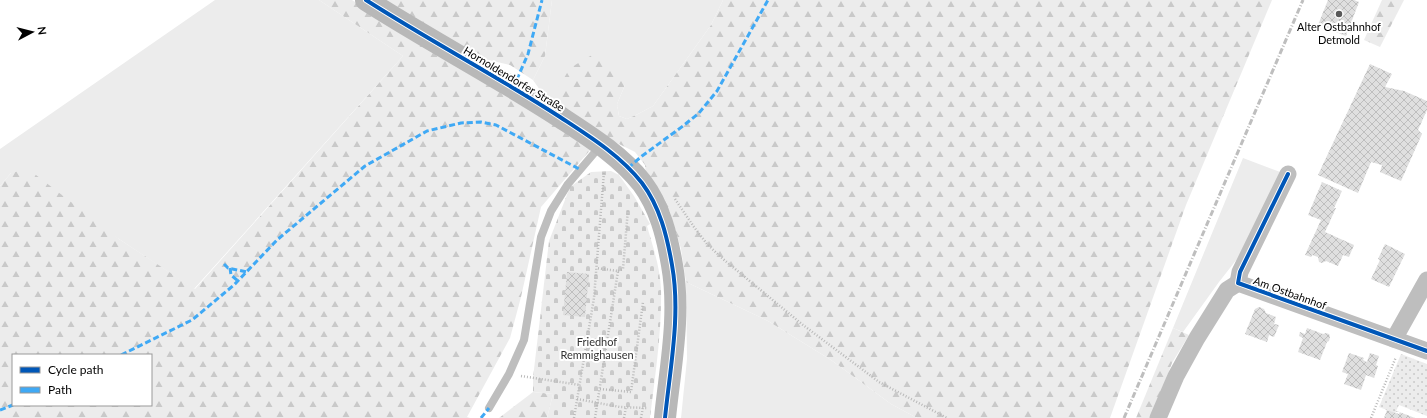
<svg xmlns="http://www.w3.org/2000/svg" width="1427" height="418" font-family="Lato,sans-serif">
	<defs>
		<pattern id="forest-firs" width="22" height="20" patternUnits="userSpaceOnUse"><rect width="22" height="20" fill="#ececec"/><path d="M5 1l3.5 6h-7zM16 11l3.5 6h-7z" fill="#c9c9c9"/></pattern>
		<pattern id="cemetery-stones" width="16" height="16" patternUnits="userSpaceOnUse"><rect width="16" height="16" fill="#ececec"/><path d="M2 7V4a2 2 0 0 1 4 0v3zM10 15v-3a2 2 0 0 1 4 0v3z" fill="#c9c9c9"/></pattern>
		<pattern id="park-dots" width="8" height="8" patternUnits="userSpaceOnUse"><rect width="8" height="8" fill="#ececec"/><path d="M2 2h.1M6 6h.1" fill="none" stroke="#c9c9c9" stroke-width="1.8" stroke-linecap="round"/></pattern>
		<pattern id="building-cross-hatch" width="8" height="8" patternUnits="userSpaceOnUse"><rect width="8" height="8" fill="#dfdfdf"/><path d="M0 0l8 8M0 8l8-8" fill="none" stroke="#bebebe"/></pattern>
	</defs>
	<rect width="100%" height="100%" fill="#fff"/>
	<g fill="#ececec">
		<path d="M215 0H319L403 56 194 289 119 239 11 173 0 186V149Z"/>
		<path d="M552 0H723L711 25 653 106 638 114 627 119 619 116 617 104 625 85 549 103 533 80 545 56Z"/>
		<path d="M1243 158 1283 173 1237 259 1219 282 1183 332 1173 328Z"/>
		<path d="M686 282 768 321 831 360 891 404 917 418H681L687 359Z"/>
	</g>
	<g fill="url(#forest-firs)" fill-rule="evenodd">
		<path d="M319 0H352L414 40 592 148 541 207 521 297 510 338 467 417 470 418H0V186L11 173 23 170 36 175 119 239 195 289 403 56ZM13 355H151V405H13Z"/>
		<path d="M385 0H552L545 56 533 80 510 65 480 58Z"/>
		<path d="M723 0H1272L1186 205 1110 418H917L891 404 831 360 768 321 686 282 681 249 670 212 646 175 645 165 635 152 607 138 549 103 570 68 597 52 621 70 625 75V85L617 104 619 116 627 119 638 114 653 106 711 25Z"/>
		<path d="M1382 0H1404L1380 47 1364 40Z"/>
		<path d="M1173 328 1189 335 1172 363 1151 418H1136Z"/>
		<path d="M533 392 553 394 547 418H499Z"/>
	</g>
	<path fill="url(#cemetery-stones)" d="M611 171 619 175 634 196 650 224 647 226C653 247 660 267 661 289 662 332 655 376 650 418H547L553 394 533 392V378L549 241 570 187 591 172Z"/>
	<path fill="url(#park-dots)" d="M1401 354 1427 364V416L1399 405 1395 413 1379 407Z"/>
	<g fill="url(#building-cross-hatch)">
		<path d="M1328 0H1354L1359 2 1346 36 1318 25Z"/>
		<path d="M1370 64 1392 74 1385 87 1404 91 1427 101V110L1418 130 1422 134 1401 181 1380 172 1382 165 1371 162 1358 193 1318 175Z"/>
		<path d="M1322 182 1342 191 1334 208H1336L1325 232 1354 245 1349 257 1343 255 1338 266 1326 261 1322 263 1319 262 1318 257 1312 255 1311 257 1305 255 1321 220 1308 215Z"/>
		<path d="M1385 244 1405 254 1389 287 1371 279 1380 260 1378 259Z"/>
		<path d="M567 272 589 274 585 317 563 315Z"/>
		<path d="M1259 307 1264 309 1266 313 1276 317 1274 324 1279 325 1274 337 1269 335 1267 342 1245 334 1255 309Z"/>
		<path d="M1307 328 1323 334 1326 333 1329 334 1330 337 1329 341 1327 342 1320 360 1298 352 1303 338 1299 336 1300 332 1305 334Z"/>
		<path d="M1349 353 1364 358 1363 360 1367 362 1370 353 1379 356 1376 365 1378 366 1374 378 1366 375 1361 390 1344 384 1348 374 1342 372Z"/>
		<path d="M1387 410 1399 414 1400 412H1397L1394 410 1415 418H1384Z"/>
	</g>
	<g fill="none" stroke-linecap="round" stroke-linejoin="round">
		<g stroke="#b9b9b9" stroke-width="2.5" stroke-dasharray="1 2" stroke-linecap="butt">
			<path d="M675 199 694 227 707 244 723 259 803 325 879 382 947 418"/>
			<path d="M618 271 623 269 628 209"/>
			<path d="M521 376 580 385"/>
			<path d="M600 389 631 392 643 302"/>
			<path d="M577 399 620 407 647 408"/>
			<path d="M574 418 594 298 604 172"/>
			<path d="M595 418 618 271 596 268"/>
			<path d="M624 418 626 407"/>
			<path d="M641 418 643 407"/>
			<path d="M1371 418 1396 357"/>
		</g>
		<path stroke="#bebebe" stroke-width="8" d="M489 408 509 374 524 340 541 237 551 211 568 184 601 145"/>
		<g stroke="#bebebe" stroke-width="17">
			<path d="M1288 174 1240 272 1238 283 1427 351"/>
			<path d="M1394 339 1427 280"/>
			<path d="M1158 418 1176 376 1197 338 1227 290 1238 283"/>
		</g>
		<path stroke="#b8b8b8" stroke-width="22" d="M366 0C430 41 497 76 560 117 589 136 620 155 642 183 660 207 667 236 672 265 681 315 670 368 665 418"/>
		<path stroke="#bebebe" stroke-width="3" stroke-dasharray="6 2 1 2" stroke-linecap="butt" d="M1124 418 1303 0"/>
		<g stroke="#3fa9f5" stroke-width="3" stroke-dasharray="6 3" stroke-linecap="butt">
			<path d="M513 88 528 54 542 0"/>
			<path d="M628 168 642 156 683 126 699 113 717 91 768 0"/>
			<path d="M224 264 228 268 247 272"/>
			<path d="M230 268 231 275 238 281"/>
			<path d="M121 355 192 320 234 285 277 240 365 166 427 131 461 123 481 122 496 125 581 170"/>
			<path d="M0 410 13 405"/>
			<path d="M481 418 489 408"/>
		</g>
		<g stroke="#fff" stroke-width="6">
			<g id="cycleway">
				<path d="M366 0C430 41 497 76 560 117 589 136 620 155 642 183 660 207 667 236 672 265 681 315 670 368 665 418"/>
				<path d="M1288 174 1240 272 1238 283 1427 351"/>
			</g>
		</g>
		<use href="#cycleway" stroke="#0057b8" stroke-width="4"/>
	</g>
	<circle fill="#595959" stroke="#fff" stroke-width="1.5" cx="1339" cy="14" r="4"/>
	<g text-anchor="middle" stroke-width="4" stroke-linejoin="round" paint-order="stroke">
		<g font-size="11" fill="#000" stroke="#fff">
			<text x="1339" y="31">Alter Ostbahnhof<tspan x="1339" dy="13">Detmold</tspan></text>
		</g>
		<g font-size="11" fill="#000" stroke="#fff">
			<text transform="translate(514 79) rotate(31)" y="4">Hornoldendorfer Straße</text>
			<text transform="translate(1290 293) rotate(20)" y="4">Am Ostbahnhof</text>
		</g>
		<g font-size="11" fill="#333" stroke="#fff">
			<text x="597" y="346">Friedhof<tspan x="597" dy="13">Remmighausen</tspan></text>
		</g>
	</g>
	<rect x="12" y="354" width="140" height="52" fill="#ffffff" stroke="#999999"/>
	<rect x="20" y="367" width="20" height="6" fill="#0057b8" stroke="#999999"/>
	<text x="48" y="374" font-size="12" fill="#000000">Cycle path</text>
	<rect x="20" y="387" width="20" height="6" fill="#3fa9f5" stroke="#999999"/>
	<text x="48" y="394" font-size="12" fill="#000000">Path</text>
	<g transform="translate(32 32) rotate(83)" stroke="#ffffff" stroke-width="3" paint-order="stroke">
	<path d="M0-3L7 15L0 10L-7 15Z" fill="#000000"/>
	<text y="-6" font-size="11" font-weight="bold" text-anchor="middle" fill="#000000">N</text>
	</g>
</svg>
